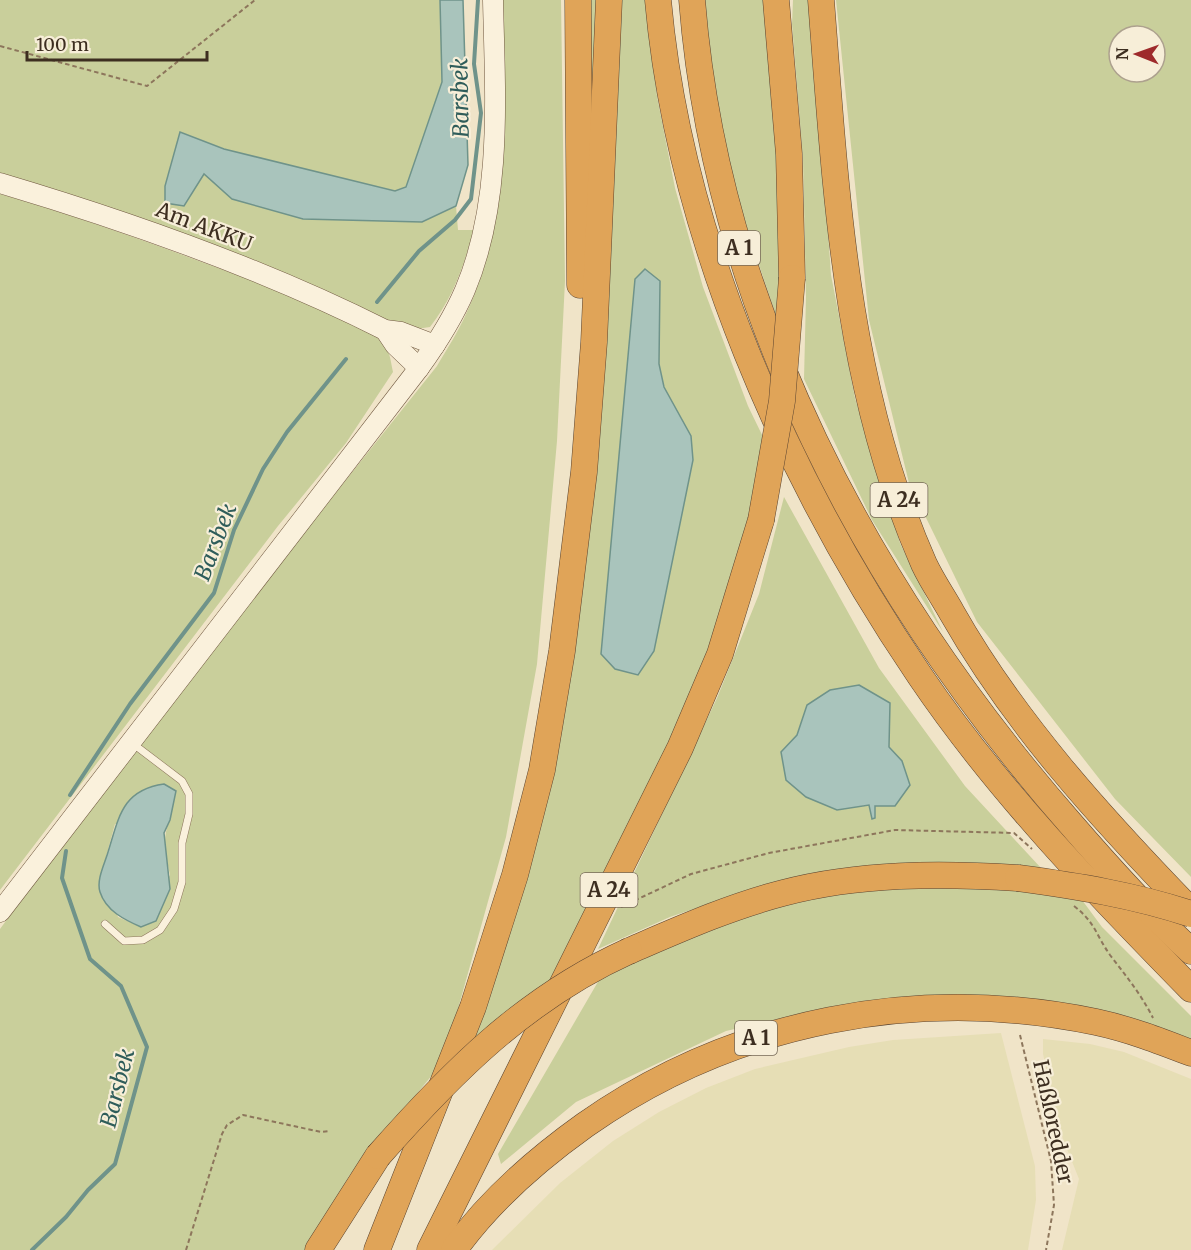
<svg xmlns="http://www.w3.org/2000/svg" width="1191" height="1250" font-family="Merriweather,serif">
	<rect width="100%" height="100%" fill="#f0e4c8"/>
	<g fill="#e6deb5">
		<path d="M1001 1033 1035 1166 1036 1200 1028 1250H492L560 1183 613 1141 659 1112 706 1088 755 1069 849 1047 893 1040Z"/>
		<path d="M1043 1039 1090 1044 1124 1052 1191 1079V1250H1062L1079 1179 1063 1139 1043 1054Z"/>
	</g>
	<g fill="#c9cf9b" fill-rule="evenodd">
		<path d="M0 0H440L442 82 406 187 395 191 224 149 180 132 165 186V203L204 173 232 199 422 222 456 206 458 230H474C464 265 453 298 430 327L416 329 388 320 97 203 0 176Z"/>
		<path d="M500 0H561L565 281 557 441 537 664 506 837 456 1016 433 1074 349 1176 308 1250H0V929L151 724 437 366C447 349 458 332 466 314 513 215 503 106 500 0ZM170 820C161 839 166 855 170 875L141 927 118 917 103 868 115 824Z"/>
		<path d="M587 0H599L592 156Z"/>
		<path d="M613 0H646L657 96 675 188 703 287 748 406 766 443 750 526 714 639 671 745 554 978 510 1009 469 1043 564 694ZM660 281 659 364 664 387 691 436 601 653Z"/>
		<path d="M704 0H767C775 109 782 216 779 324 759 265 738 206 725 145 715 97 709 49 704 0Z"/>
		<path d="M793 0H812L831 275 855 398 900 543 943 632 872 520 804 379 806 296 803 160 792 24Z"/>
		<path d="M836 0H1191V877L1115 799 977 622 909 483 869 320ZM1119 36H1155V72H1119Z"/>
		<path d="M0 194C78 216 153 244 229 272 279 290 338 305 379 339 390 348 390 358 393 372L346 443 278 526 0 890Z"/>
		<path d="M784 497 879 668 965 786 1041 868 936 864 758 887 670 917 598 949 717 698 759 594ZM890 703 889 747 902 761 875 806V817L872 818 869 805 837 810 786 780 781 752 797 735Z"/>
		<path d="M943 884 1040 890 1082 900 1102 927 1191 1016V1048L1169 1037 877 1003 817 1010 726 1031 576 1102 501 1164 498 1154 599 980 615 969 731 918 822 894Z"/>
	</g>
	<g fill="#a9c4bc" stroke="#6f938a" stroke-width="1.5">
		<path d="M440 0H463L468 165 456 206 422 222 303 219 232 199 204 174 184 206 165 203V186L180 132 224 149 395 191 406 187 442 82Z"/>
		<path d="M645 269 660 281 659 364 664 387 691 436 693 460 654 651 638 675 615 669 601 654 635 279Z"/>
		<path d="M859 685 890 703 889 747 902 761 910 785 895 806H875V818L872 819 869 805 837 810 806 797 786 780 781 752 797 735 807 705 830 690Z"/>
		<path d="M164 784 176 791 170 820 164 833 170 889 156 921 141 927C125 920 106 911 100 892 96 880 105 863 108 852 119 817 122 790 164 784Z"/>
	</g>
	<g fill="none" stroke-linecap="round" stroke-linejoin="round">
		<g stroke="#6f938a" stroke-width="4">
			<path d="M377 302 419 251 455 220 471 199 481 113 474 64 478 0"/>
			<path d="M70 795 130 704 214 593 234 530 263 469 287 432 346 359"/>
			<path d="M32 1250 66 1217 88 1190 115 1164 147 1047 121 986 90 959 62 878 66 851"/>
		</g>
		<g stroke="#8d765c" stroke-width="8">
			<path id="lane" d="M105 924 124 941 143 940 160 930 174 909 182 882V843L189 814V794L182 781 132 743"/>
		</g>
		<g stroke="#6f573f" stroke-width="21">
			<g id="secondary">
				<path d="M0 183C131 222 262 268 385 330L401 332 435 345"/>
				<path d="M385 330 395 345 419 368"/>
				<path d="M0 912 419 368C437 343 453 318 465 290 503 200 495 95 493 0"/>
			</g>
		</g>
		<g stroke="#5b4430" stroke-width="27">
			<g id="highway">
				<path d="M578 0 580 285"/>
				<path d="M658 0C679 237 787 480 920 676 997 790 1095 891 1191 989"/>
				<path d="M692 0C716 308 869 593 1070 823 1108 867 1148 912 1191 951"/>
				<path d="M776 0 789 154 792 278"/>
				<path d="M821 0C836 192 845 386 924 564 932 581 943 597 952 613 1015 724 1103 820 1191 911"/>
				<path d="M629 951C680 929 729 907 783 893 859 873 940 873 1018 878"/>
				<path d="M318 1250 378 1156"/>
				<path d="M377 1250 473 1007 515 875 542 770 562 651 584 472 594 342 609 0"/>
				<path d="M430 1250 680 748 720 654 761 520"/>
				<path d="M454 1250C489 1201 536 1160 585 1125 734 1020 918 985 1096 1022 1129 1029 1160 1041 1191 1053"/>
			</g>
		</g>
		<g stroke="#8d765c" stroke-width="2" stroke-dasharray="4.5 3" stroke-linecap="butt">
			<path d="M0 46 147 86 255 0"/>
			<path d="M1074 906C1095 922 1096 935 1110 955 1126 976 1141 994 1153 1018"/>
			<path d="M621 907 691 874 769 853 895 830 1014 833 1032 849"/>
			<path d="M1020 1035 1051 1161 1054 1205 1046 1250"/>
			<path d="M186 1250 222 1134 227 1125 243 1115 321 1132 329 1131"/>
		</g>
		<use href="#lane" stroke="#faf1dc" stroke-width="7"/>
		<use href="#secondary" stroke="#faf1dc" stroke-width="20"/>
		<use href="#highway" stroke="#e0a458" stroke-width="26"/>
		<g stroke="#5b4430" stroke-width="27" stroke-linecap="butt">
			<g id="highway-bridge">
				<path d="M761 520 782 401 792 278"/>
				<path d="M1018 878C1077 886 1134 895 1191 914"/>
				<path d="M378 1156C452 1072 525 998 629 951"/>
			</g>
		</g>
		<use href="#highway-bridge" stroke="#e0a458" stroke-width="26"/>
	</g>
	<g text-anchor="middle" stroke-width="4.5" stroke-linejoin="round" paint-order="stroke">
		<g fill="#f7eed8" stroke="#756857" stroke-width="1.5">
			<rect x="718" y="231" width="42" height="34" rx="4.5"/>
			<rect x="870.5" y="483" width="57" height="34" rx="4.5"/>
			<rect x="580.5" y="873" width="57" height="34" rx="4.5"/>
			<rect x="735" y="1021" width="42" height="34" rx="4.5"/>
		</g>
		<g font-size="20" font-weight="bold" fill="#3d2e20">
			<text x="739" y="255">A 1</text>
			<text x="899" y="507">A 24</text>
			<text x="609" y="897">A 24</text>
			<text x="756" y="1045">A 1</text>
		</g>
		<g font-size="21" fill="#3d2e20" stroke="#f7eed8">
			<text transform="translate(204 227) rotate(21)" y="7">Am AKKU</text>
			<text transform="translate(1053 1122) rotate(78)" y="7">Haßloredder</text>
		</g>
		<g font-size="22" font-style="italic" fill="#2f5d5a" stroke="#f7eed8">
			<text transform="translate(460 98) rotate(-91)" y="8">Barsbek</text>
			<text transform="translate(215 542) rotate(-69)" y="8">Barsbek</text>
			<text transform="translate(117 1088) rotate(-76)" y="8">Barsbek</text>
		</g>
	</g>
	<g transform="translate(1137 54) rotate(271)"><circle r="28" fill="#f7eed8" stroke="#ada18e" stroke-width="1.5"/>
	<path d="M0-4.5L10 22L0 15L-10 22Z" fill="#9e2a2b"/>
	<text y="-9" font-size="16" font-weight="bold" text-anchor="middle" fill="#3d2e20">N</text>
	</g>
	<path d="M27 51v9h180v-9" fill="none" stroke="#3d2e20" stroke-width="3"/>
	<text x="36" y="51" font-size="18" fill="#3d2e20" stroke="#f7eed8" stroke-width="4.5" paint-order="stroke">100 m</text>
</svg>
